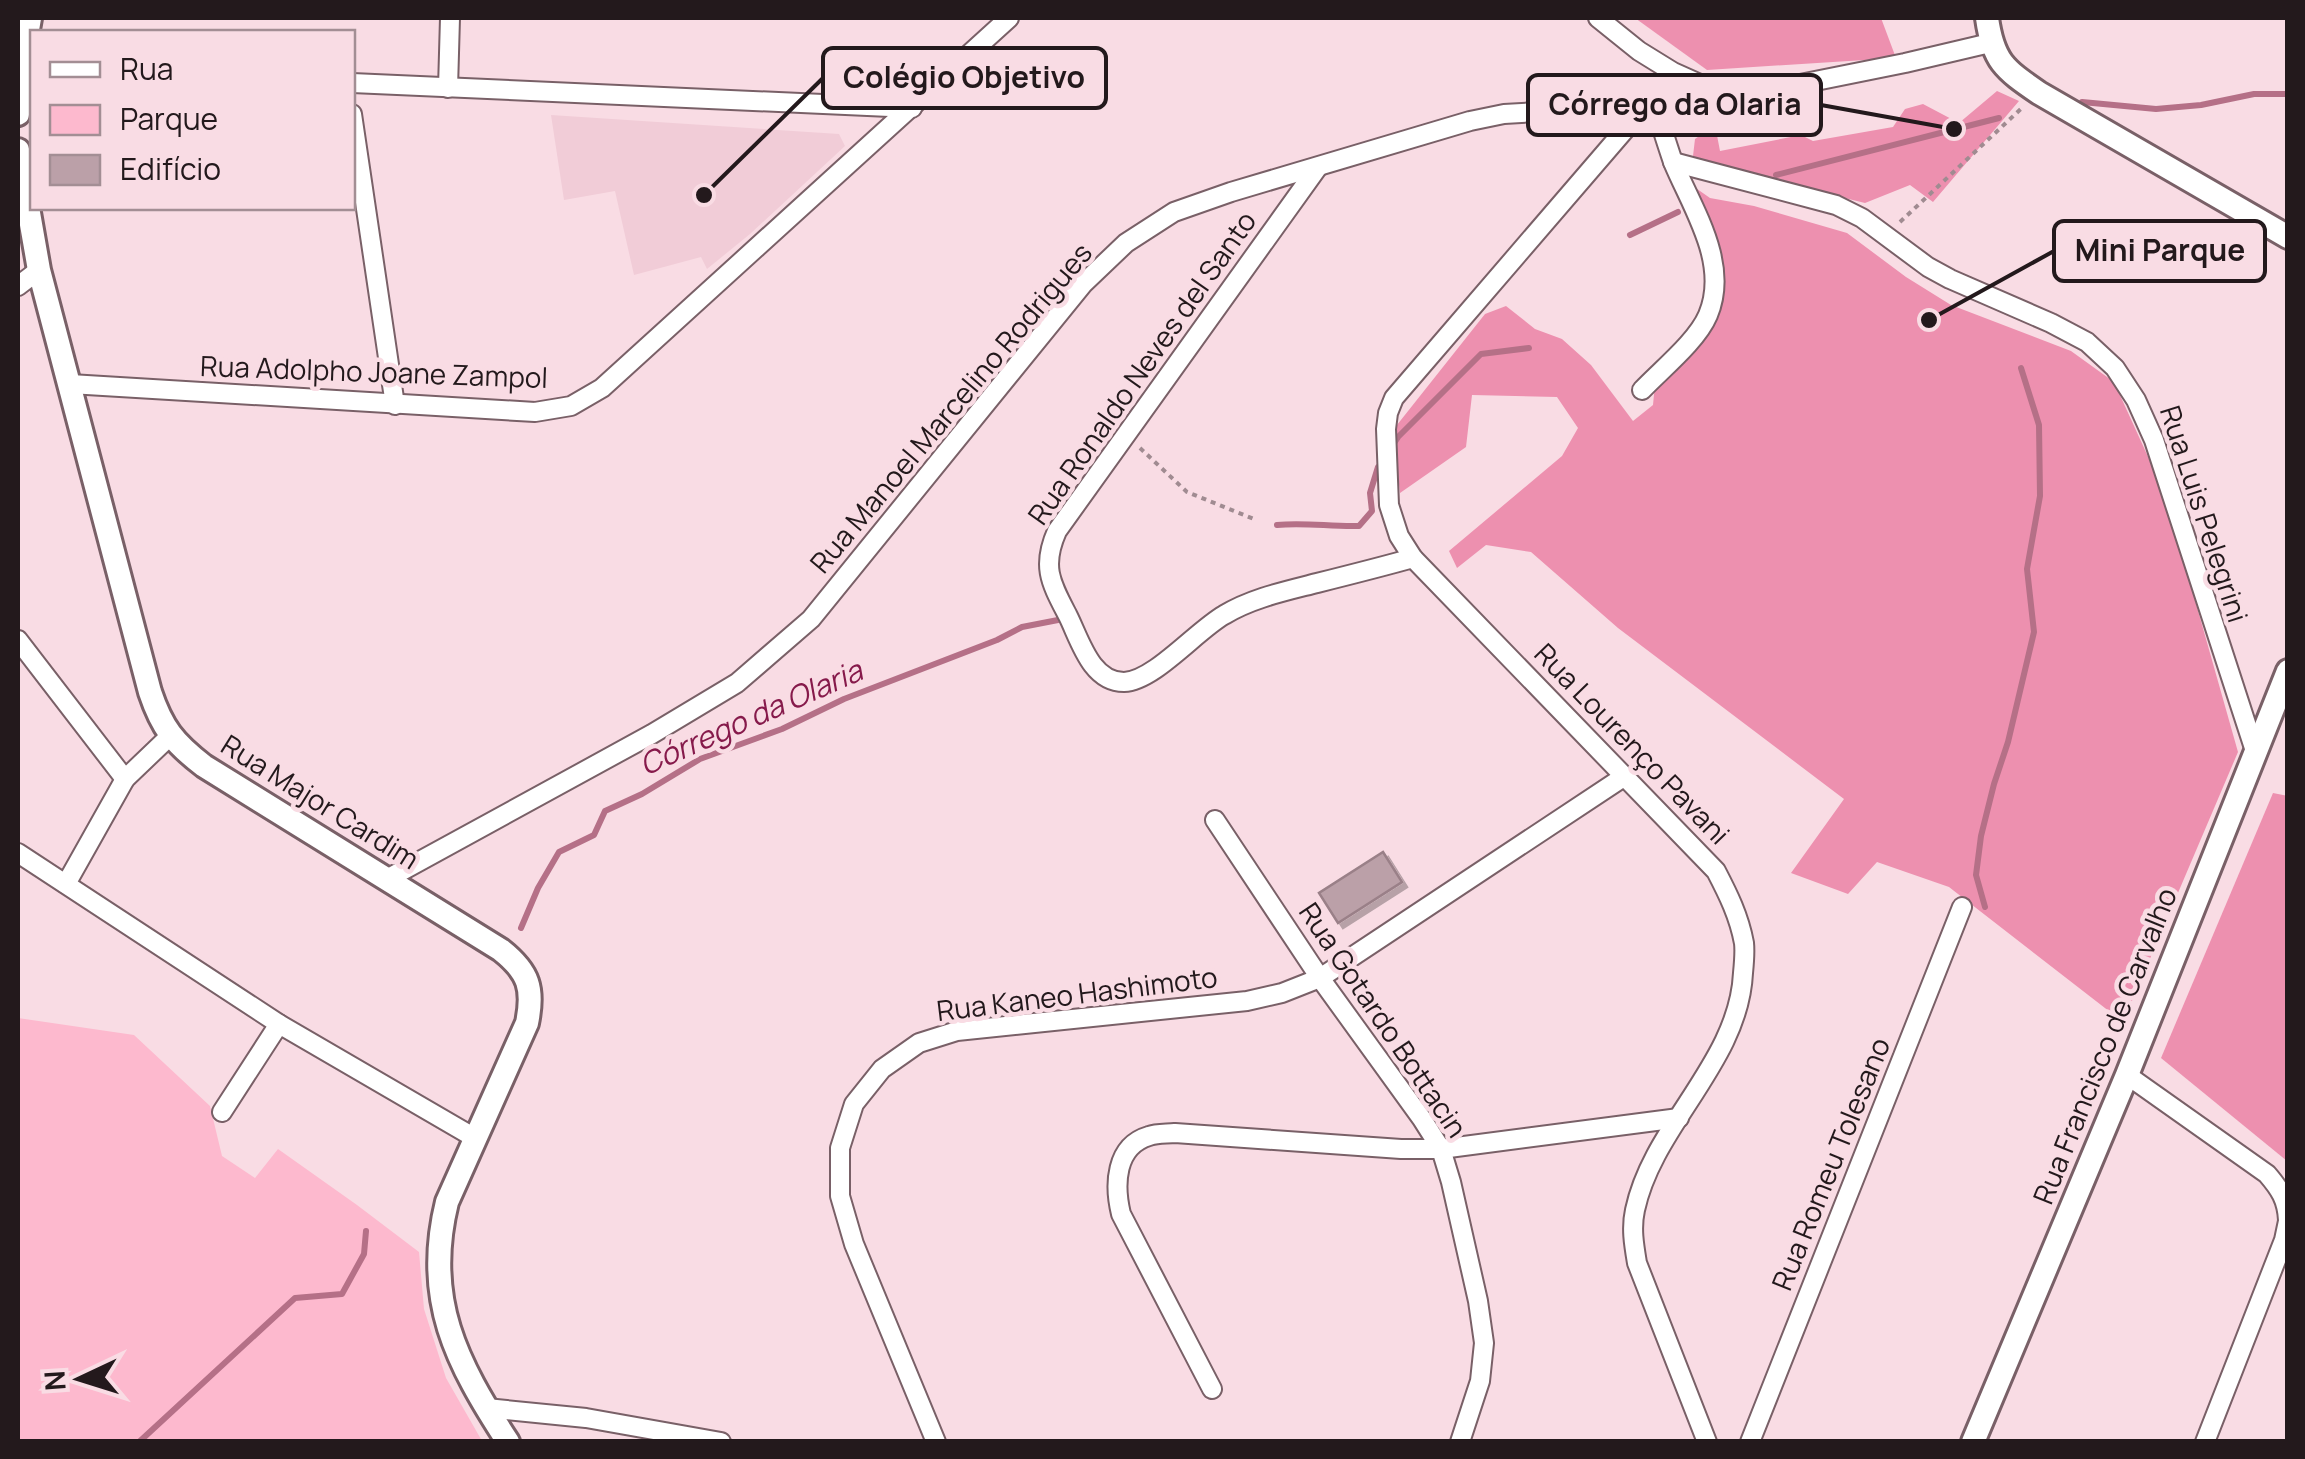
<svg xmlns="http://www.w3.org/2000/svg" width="2305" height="1459" font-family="Manrope,sans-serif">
	<defs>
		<filter id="shadow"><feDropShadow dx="5" dy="5" stdDeviation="0" flood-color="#0004"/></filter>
	</defs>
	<rect width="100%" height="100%" fill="#f9dce4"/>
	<path fill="#f1ccd7" d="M551 115 839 134 845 146 750 234 707 269 701 257 634 275 615 191 564 200Z"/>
	<path fill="#fdb9ce" d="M18 1018 134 1035 210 1106 222 1156 255 1178 278 1149 357 1205 419 1252 424 1309 446 1378 482 1441H18Z"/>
	<g fill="#ed90af">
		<path d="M1635 18H1881L1896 58 1707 70Z"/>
		<path d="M1997 91 2019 101 1933 202 1910 185 1865 203 1704 163 1693 156 1695 139 1715 125 1720 151 1801 135 1813 141 1893 127 1905 109 1923 104 1959 123Z"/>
		<path d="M1690 184 1710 198 1754 206 1847 233 1906 277 1951 305 2071 351 2114 382 2165 494 2238 752 2123 1022 1949 887 1877 862 1848 894 1791 873 1844 799 1618 628 1531 552 1486 545 1457 568 1449 551 1562 456 1578 428 1557 397 1472 395 1466 447 1400 493 1393 430 1485 314 1506 306 1535 329 1562 339 1591 365 1633 421 1653 405 1655 384 1716 317Z"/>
		<path d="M2273 793 2288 796 2287 1161 2161 1058Z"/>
	</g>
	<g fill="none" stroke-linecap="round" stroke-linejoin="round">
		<g stroke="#b57087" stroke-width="6">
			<path d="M2082 102 2156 109 2201 105 2254 94H2288"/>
			<path d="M1776 175 1999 118"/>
			<path d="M1630 235 1678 212"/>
			<path d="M1394 443 1398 437 1481 354 1529 348"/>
			<path d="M1277 525C1305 522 1331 527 1359 526L1372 511 1370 493 1378 467"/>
			<path d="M1985 907 1976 875 1981 836 1994 784 2008 742 2034 632 2027 569 2040 496 2039 425 2021 368"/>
			<path d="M521 928 538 888 559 852 594 835 605 811 642 794 700 759 782 729 844 699 997 640 1022 627 1058 620"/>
			<path d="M139 1442 295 1298 342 1294 364 1254 366 1231"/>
		</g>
	</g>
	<path fill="#bba0a8" stroke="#9a8088" stroke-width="2.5" filter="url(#shadow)" d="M1383 852 1402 882 1338 923 1319 893Z"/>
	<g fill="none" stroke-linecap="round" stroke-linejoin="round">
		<g stroke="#796067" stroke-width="22">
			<g id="minor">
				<path d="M1598 18 1639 51 1673 72 1731 98"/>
				<path d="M352 83 912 108"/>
				<path d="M448 88 450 18"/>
				<path d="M352 114 395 405"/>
				<path d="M1635 118 1394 398 1388 413 1386 429 1389 505 1399 536 1413 558 1716 871C1728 894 1739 916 1744 943 1745 952 1744 963 1743 973 1739 1062 1653 1125 1635 1210 1631 1228 1634 1245 1637 1263L1707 1442"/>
				<path d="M1673 162 1836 205 1862 218 1928 267 1950 279 2051 323 2087 342 2115 368 2136 400 2154 440 2255 751"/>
				<path d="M1318 167 1057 531C1041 567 1051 583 1068 616 1080 640 1091 682 1124 682 1154 681 1196 631 1224 615 1252 598 1286 591 1317 583 1349 575 1381 567 1413 558"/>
				<path d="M18 286 39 270"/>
				<path d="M70 384 535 412 571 406 602 388 1009 18"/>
				<path d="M1642 390C1662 369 1697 341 1708 315 1730 263 1692 208 1673 162 1668 147 1663 132 1659 118"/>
				<path d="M18 640 125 779"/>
				<path d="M1215 820 1320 978 1422 1119 1441 1149 1451 1182 1478 1301 1484 1343 1480 1381 1460 1442"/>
				<path d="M18 853 279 1024 475 1138"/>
				<path d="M387 879 652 734 737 683 811 619 1083 284 1126 243 1174 212 1231 192 1470 121 1504 114 1537 112 1659 118 1731 98 1905 63 1990 43"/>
				<path d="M66 884 125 779 170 736"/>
				<path d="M2127 1075 2267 1174C2280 1189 2287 1200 2288 1220"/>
				<path d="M222 1112 279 1024"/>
				<path d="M1212 1389 1121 1214C1114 1185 1115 1146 1149 1136 1157 1133 1167 1134 1175 1133L1401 1149H1441L1679 1118"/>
				<path d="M486 1408 586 1418 721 1442"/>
				<path d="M936 1442 854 1244 840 1196V1148L854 1104 882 1069 919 1043 957 1031 1247 1001 1282 993 1320 978 1625 776"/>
				<path d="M1750 1442 1962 907"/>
				<path d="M2205 1442 2284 1240 2288 1221"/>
			</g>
		</g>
		<g stroke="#796067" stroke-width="28">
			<g id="tertiary">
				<path d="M1987 18C1993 61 2004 69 2039 93L2288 237"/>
				<path d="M18 114 22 64 30 18"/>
				<path d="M18 150 39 270 150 692C162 728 174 743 204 766L501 950C529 972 534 989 527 1023L447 1202C423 1299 456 1362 508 1442"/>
				<path d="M1973 1442 2127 1075 2288 671"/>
			</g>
		</g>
		<g stroke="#a08b91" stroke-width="4" stroke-dasharray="5 5" stroke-linecap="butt">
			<path d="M1900 222 2024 106"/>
			<path d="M1140 448 1187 492 1254 519"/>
		</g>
		<use href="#minor" stroke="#fff" stroke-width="18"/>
		<use href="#tertiary" stroke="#fff" stroke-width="22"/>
	</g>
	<g text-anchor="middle" stroke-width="9" stroke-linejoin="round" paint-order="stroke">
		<g font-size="28" fill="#23191c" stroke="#f9dce4">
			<text transform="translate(1142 368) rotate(-55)" y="10">Rua Ronaldo Neves del Santo</text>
			<text transform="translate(374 372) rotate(2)" y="10">Rua Adolpho Joane Zampol</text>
			<text transform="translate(951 408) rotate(-50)" y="10">Rua Manoel Marcelino Rodrigues</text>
			<text transform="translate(2204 514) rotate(72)" y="10">Rua Luis Pelegrini</text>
			<text transform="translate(1632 744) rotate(46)" y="10">Rua Lourenço Pavani</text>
			<text transform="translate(320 802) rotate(32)" y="10">Rua Major Cardim</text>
			<text transform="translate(1077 994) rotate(-7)" y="10">Rua Kaneo Hashimoto</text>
			<text transform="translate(1383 1020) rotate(56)" y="10">Rua Gotardo Bottacin</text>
			<text transform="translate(2105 1046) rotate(-68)" y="10">Rua Francisco de Carvalho</text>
			<text transform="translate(1831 1164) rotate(-68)" y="10">Rua Romeu Tolesano</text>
		</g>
		<g font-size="30" font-style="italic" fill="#861a4b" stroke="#f9dce4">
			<text transform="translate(751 718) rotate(-24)" y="10">Córrego da Olaria</text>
		</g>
	</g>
	<path fill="none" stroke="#23191c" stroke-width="4" d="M704 195L823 78M1954 129L1821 105M1929 320L2054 251"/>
	<g fill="#23191c" stroke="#f9dce4" stroke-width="4">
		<circle cx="704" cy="195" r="10"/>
		<circle cx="1954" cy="129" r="10"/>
		<circle cx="1929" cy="320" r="10"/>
	</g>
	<g fill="#f9dce4" stroke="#23191c" stroke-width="4">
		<rect x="823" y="48" width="283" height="60" rx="10"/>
		<rect x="1528" y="75" width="293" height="60" rx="10"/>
		<rect x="2054" y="221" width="211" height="60" rx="10"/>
	</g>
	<g font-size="30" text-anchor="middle" font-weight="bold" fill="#23191c">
		<text x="964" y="88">Colégio Objetivo</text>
		<text x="1675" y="115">Córrego da Olaria</text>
		<text x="2160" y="261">Mini Parque</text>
	</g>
	<rect width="2305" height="1459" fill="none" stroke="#23191c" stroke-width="40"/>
	<rect x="30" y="30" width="325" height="180" fill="#f9dce4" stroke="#a38e94" stroke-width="2.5"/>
	<rect x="50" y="62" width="50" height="15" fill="#ffffff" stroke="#a38e94" stroke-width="2.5"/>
	<text x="120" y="80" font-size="30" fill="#23191c">Rua</text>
	<rect x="50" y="105" width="50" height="30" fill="#fdb9ce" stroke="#a38e94" stroke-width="2.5"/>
	<text x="120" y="130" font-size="30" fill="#23191c">Parque</text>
	<rect x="50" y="155" width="50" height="30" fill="#bba0a8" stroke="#a38e94" stroke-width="2.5"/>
	<text x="120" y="180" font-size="30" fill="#23191c">Edifício</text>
	<g transform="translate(80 1379) rotate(266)" stroke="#f9dce4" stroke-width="8" paint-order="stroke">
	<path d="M0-8L18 38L0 25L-18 38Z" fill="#23191c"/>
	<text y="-15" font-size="28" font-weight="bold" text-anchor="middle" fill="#23191c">N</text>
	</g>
</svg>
